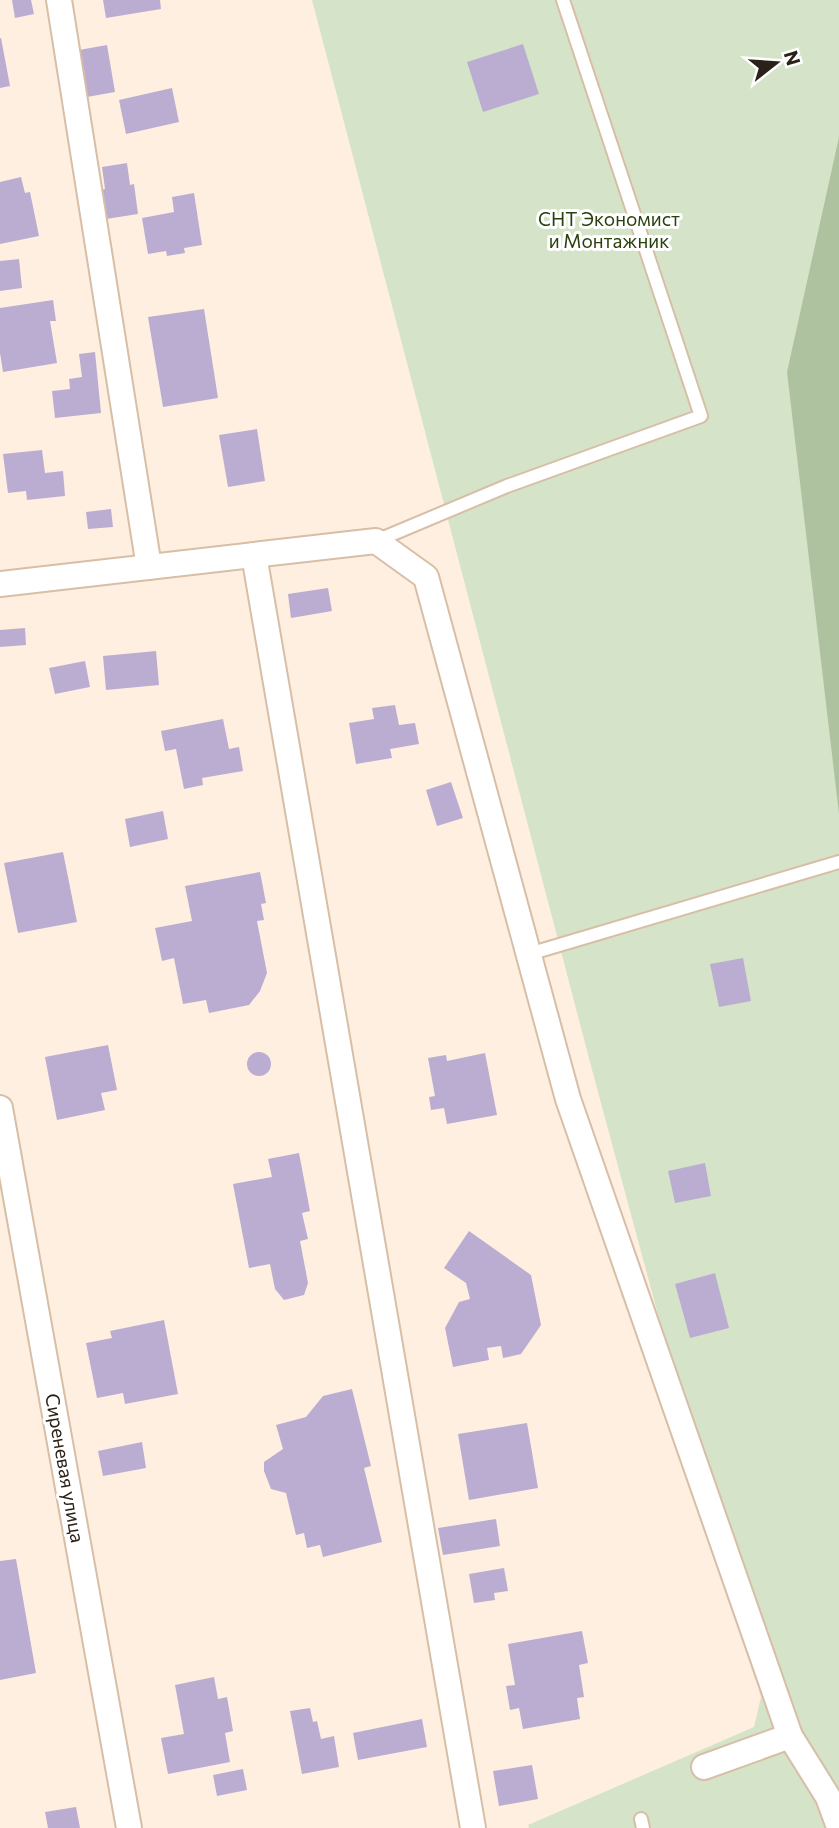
<svg xmlns="http://www.w3.org/2000/svg" width="839" height="1828" font-family="Commissioner,sans-serif">
	<rect width="100%" height="100%" fill="#ffefe0"/>
	<path fill="#d5e4c8" d="M312 0H839V1828H529L528 1825 754 1727 761 1697 591 1066Z"/>
	<path fill="#afc2a0" d="M839 137V814L787 372Z"/>
	<g fill="#bbadd1">
		<path d="M12 0H31L34 14 15 18Z"/>
		<path d="M103 0H160L161 9 106 18Z"/>
		<path d="M0 38H1L10 86 0 88Z"/>
		<path d="M523 44 539 94 483 112 467 62Z"/>
		<path d="M107 45 115 92 87 97 79 50Z"/>
		<path d="M172 88 179 122 126 134 119 100Z"/>
		<path d="M127 163 130 185 134 184 138 214 106 219 101 190 105 189 102 167Z"/>
		<path d="M21 177 25 193 30 192 39 236 0 244V182Z"/>
		<path d="M194 193 202 245 184 248 185 253 167 256 166 251 148 254 142 218 174 212 172 197Z"/>
		<path d="M19 259 22 288 0 291V261Z"/>
		<path d="M53 300 56 321H50L57 363 3 372 0 353V308Z"/>
		<path d="M204 309 218 398 163 407 148 317Z"/>
		<path d="M95 352 101 413 55 418 52 391 70 389 69 379 82 377 79 354Z"/>
		<path d="M257 429 265 481 228 487 219 435Z"/>
		<path d="M42 450 45 473 63 471 65 496 27 500 26 491 8 493 3 454Z"/>
		<path d="M111 509 113 527 88 529 86 512Z"/>
		<path d="M328 588 332 611 291 618 288 594Z"/>
		<path d="M25 628 26 645 0 647V630Z"/>
		<path d="M156 651 159 685 106 690 103 656Z"/>
		<path d="M85 661 90 687 55 694 49 668Z"/>
		<path d="M395 705 399 725 415 723 419 744 390 749 392 758 356 764 349 723 374 719 372 708Z"/>
		<path d="M223 719 229 749 239 747 243 771 202 778 203 785 184 789 176 749 165 751 161 731Z"/>
		<path d="M451 782 463 818 437 826 426 790Z"/>
		<path d="M163 811 168 839 130 847 125 819Z"/>
		<path d="M63 852 77 922 18 933 4 863Z"/>
		<path d="M260 872 266 903 261 904 264 920 257 921 267 973 260 991 249 1005 209 1013 206 1000 183 1004 174 958 162 961 155 928 192 921 185 886Z"/>
		<path d="M743 958 751 1001 719 1007 710 964Z"/>
		<path d="M108 1045 117 1090 101 1093 105 1110 57 1120 45 1057Z"/>
		<circle cx="259" cy="1064" r="12"/>
		<path d="M485 1053 497 1115 447 1124 444 1108 431 1110 429 1097 435 1096 428 1058 446 1055 447 1061Z"/>
		<path d="M299 1153 310 1211 302 1213 308 1239 300 1241 308 1283 304 1295 284 1300 275 1289 270 1264 249 1268 233 1184 272 1177 268 1159Z"/>
		<path d="M705 1163 711 1196 675 1203 668 1171Z"/>
		<path d="M469 1231 531 1275 541 1325 521 1354 503 1358 501 1346 487 1348 489 1360 453 1367 445 1328 459 1302 470 1299 466 1283 444 1268Z"/>
		<path d="M715 1273 729 1328 690 1338 675 1284Z"/>
		<path d="M164 1320 178 1394 125 1404 123 1393 97 1398 86 1343 112 1338 110 1331Z"/>
		<path d="M352 1389 371 1466 364 1468 382 1542 323 1557 320 1545 307 1548 304 1533 296 1535 286 1493 271 1489 264 1471V1462L283 1449 276 1425 306 1417 323 1396Z"/>
		<path d="M527 1423 538 1488 469 1500 458 1434Z"/>
		<path d="M142 1442 146 1468 103 1476 98 1451Z"/>
		<path d="M496 1519 500 1546 443 1555 438 1528Z"/>
		<path d="M16 1559 36 1673 0 1680V1561Z"/>
		<path d="M504 1568 508 1591 494 1593 495 1600 474 1603 469 1574Z"/>
		<path d="M582 1631 588 1663 579 1665 584 1697 577 1698 580 1719 523 1729 519 1708 510 1710 506 1686 515 1685 508 1644Z"/>
		<path d="M214 1677 218 1699 227 1697 233 1731 225 1733 230 1762 168 1774 161 1738 184 1734 175 1685Z"/>
		<path d="M310 1708 313 1722 317 1721 321 1739 334 1736 339 1767 302 1774 290 1711Z"/>
		<path d="M422 1719 427 1747 358 1760 353 1733Z"/>
		<path d="M532 1765 538 1799 499 1806 493 1771Z"/>
		<path d="M243 1769 247 1790 217 1796 213 1775Z"/>
		<path d="M76 1807 80 1828H48L45 1812Z"/>
	</g>
	<g fill="none" stroke-linecap="round" stroke-linejoin="round">
		<g stroke="#d7bea7" stroke-width="16">
			<g id="lane">
				<path d="M376 541 507 486 701 416 563 0"/>
				<path d="M529 954 839 862"/>
				<path d="M641 1819 643 1828"/>
			</g>
		</g>
		<g stroke="#d7bea7" stroke-width="28">
			<g id="street">
				<path d="M59 0 149 567"/>
				<path d="M254 555 473 1828"/>
				<path d="M0 584 376 541 426 577 568 1099 790 1736 828 1797 839 1827"/>
				<path d="M0 1108 129 1828"/>
				<path d="M704 1767 790 1736"/>
			</g>
		</g>
		<use href="#lane" stroke="#fff" stroke-width="12"/>
		<use href="#street" stroke="#fff" stroke-width="24"/>
	</g>
	<g text-anchor="middle" stroke-width="6" stroke-linejoin="round" paint-order="stroke">
		<g font-size="19" fill="#2a410d" stroke="#fff">
			<text x="609" y="226">СНТ Экономист<tspan x="609" dy="22">и Монтажник</tspan></text>
		</g>
		<g font-size="19" fill="#2a2118" stroke="#fff">
			<text transform="translate(65 1468) rotate(80)" y="7">Сиреневая улица</text>
		</g>
	</g>
	<g transform="translate(776 63) rotate(73)" stroke="#ffffff" stroke-width="5" paint-order="stroke">
	<path d="M0-5L12 26L0 18L-12 26Z" fill="#2a2118"/>
	<text y="-10" font-size="19" font-weight="bold" text-anchor="middle" fill="#2a2118">N</text>
	</g>
</svg>
